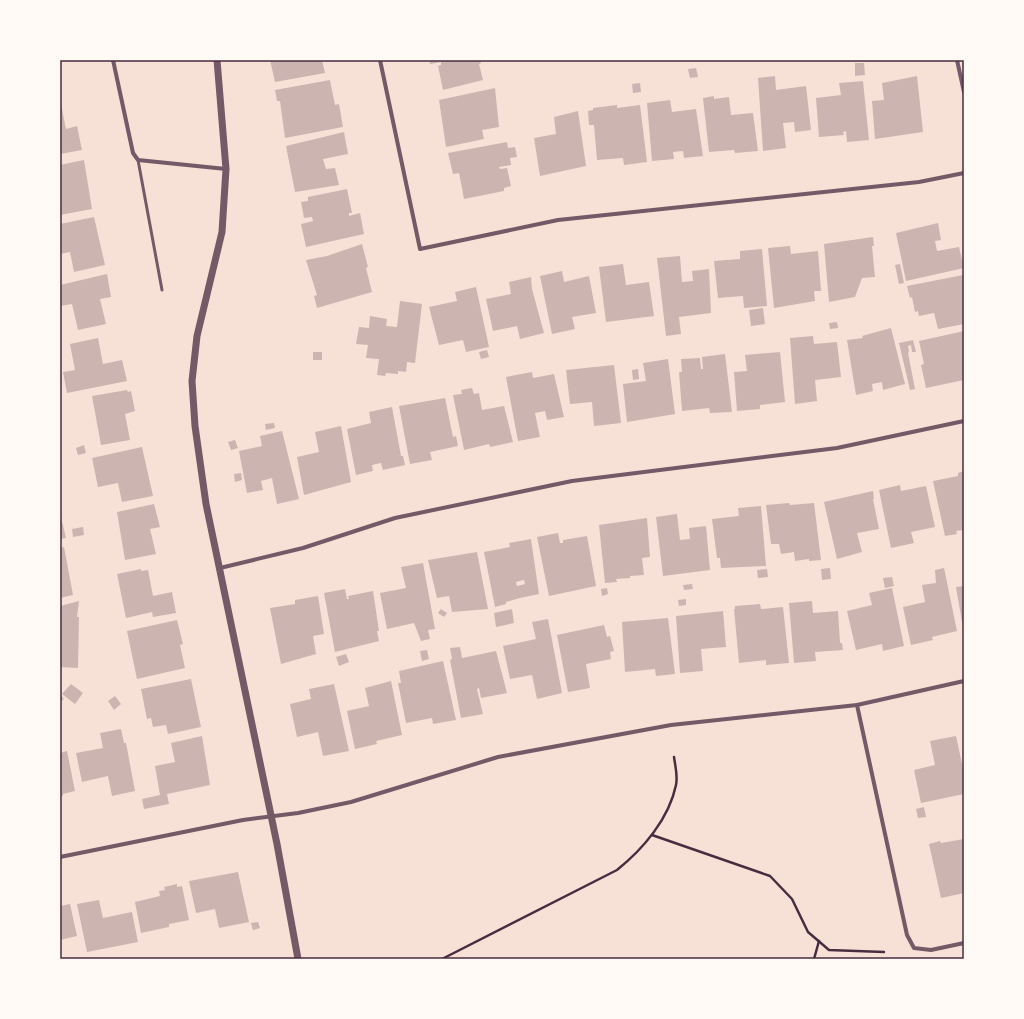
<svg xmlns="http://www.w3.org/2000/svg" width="1024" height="1019" font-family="'Space Grotesk',sans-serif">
	<rect width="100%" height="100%" fill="#f7e1d7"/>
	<g fill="#ccb4b1" fill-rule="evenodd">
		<path d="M270 60H322L325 73 275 82Z"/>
		<path d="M429 60H480L481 63 479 64 483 80 443 90 438 66 441 65V62L430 64Z"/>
		<path d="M855 63H864L865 75 855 76Z"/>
		<path d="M696 68 698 77 690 78 688 69Z"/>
		<path d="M775 76 776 90 806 86 811 130 795 132 794 122 783 123 786 148 763 151 758 78Z"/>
		<path d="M917 76 923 132 875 139 872 101 884 100 882 83Z"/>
		<path d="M330 80 335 105 339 104 343 127 285 138 280 101H277L275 90Z"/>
		<path d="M863 81 869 140 847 142 846 131 843 132 844 135 819 137 816 98 841 95 839 83Z"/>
		<path d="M640 83 641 92 633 93 632 84Z"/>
		<path d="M495 88 499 127 482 130 484 139 446 147 439 100Z"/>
		<path d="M714 96V99L729 97 731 115 753 113 758 151 735 153 734 150 709 152 703 98Z"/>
		<path d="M670 100 672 112 696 109 703 156 684 158 683 151 673 152 674 159 652 161 647 103Z"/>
		<path d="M61 104 66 129 77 126 82 150 60 154Z"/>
		<path d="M617 105V108L640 105 647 162 624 165 623 158 597 160 594 125H589L588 111 593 110V108Z"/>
		<path d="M578 111 586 166 540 176 534 138 556 134 554 117Z"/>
		<path d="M344 132 348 154 323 159 326 169 335 168 339 185 295 192 286 146Z"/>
		<path d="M507 142 508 148 515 147 517 157 510 158 511 165 499 167 500 169 507 168 511 186 504 188V191L464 199 459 173 453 174 448 153Z"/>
		<path d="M84 160 92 209 60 215V165Z"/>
		<path d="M347 189 352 213H349V216L360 213 364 234 306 247 301 224 313 221 312 217 304 218 301 202 308 201V197Z"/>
		<path d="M94 217 105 265 74 272 70 252 60 254V224Z"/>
		<path d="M938 223 941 240 935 241 937 251 959 247 964 268 906 281 896 233Z"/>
		<path d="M873 237 874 246H872L875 277 862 278 855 297 829 302 824 244Z"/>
		<path d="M362 244 368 267 366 268 372 292 317 308 314 296 317 295 306 260 327 256Z"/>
		<path d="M790 246 791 254 818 251 821 291H814L815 301 774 308 768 248Z"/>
		<path d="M762 249 767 306 744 308 743 296 718 298 714 261 740 259V251Z"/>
		<path d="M680 256 682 282 693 281 692 271 709 269 711 313 679 317 681 334 666 336 657 258Z"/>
		<path d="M623 264 626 285 649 282 654 316 606 322 599 267Z"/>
		<path d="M900 264 904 283 899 284 895 265Z"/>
		<path d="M562 271 564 282 589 276 596 313 572 317 575 329 552 334 540 276Z"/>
		<path d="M107 274 111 297 100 299 106 324 78 330 72 304 61 306 60 285Z"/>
		<path d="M963 275 964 324 938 329 934 313 919 316 918 311 915 312 912 297 910 298 907 286Z"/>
		<path d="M531 277 532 289 544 333 520 339 517 326 493 331 486 299 511 294 509 282Z"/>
		<path d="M476 287 489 347 466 352 463 340 439 345 429 307 457 301 455 292Z"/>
		<path d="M400 301 422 304 415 363 407 362 406 372 398 371V374L386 373 385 376 377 375 379 359 366 358 368 345 356 344 359 327 369 328 370 316 387 319 386 326 397 327Z"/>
		<path d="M763 308 765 324 751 326 749 310Z"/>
		<path d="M837 322 838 328 830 329 829 323Z"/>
		<path d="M891 328 905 384 883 390 882 382 872 384 873 391 856 395 847 340 863 338 862 336Z"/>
		<path d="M964 331V380L926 388 921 365 924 364 919 341Z"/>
		<path d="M813 336 814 344 837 342 841 377 815 380 817 401 795 404 790 338Z"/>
		<path d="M98 338 103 364 122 360 127 381 67 393 63 372 75 370 70 344Z"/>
		<path d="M913 340 916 352H912L911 345 908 346 909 352 908 353 915 389 910 390 899 343Z"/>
		<path d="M487 350 489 357 481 359 479 352Z"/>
		<rect x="313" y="352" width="9" height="8"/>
		<path d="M780 352 785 402 760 405V409L737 411 734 372 747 371 745 355Z"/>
		<path d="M725 354 732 412 710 413 709 408 682 411 679 372H682L681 359 700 358 701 369H703L702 357Z"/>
		<path d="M668 359 675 414 627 422 623 384 646 381 643 363Z"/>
		<path d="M614 365 621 423 594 426 592 402 570 404 566 370Z"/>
		<path d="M638 369 639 379 633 380 632 370Z"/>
		<path d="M532 372 533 378 554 374 564 417 547 420 545 411 535 413 540 437 518 441 506 377Z"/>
		<path d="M472 388 474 394 479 393 482 410 504 406 513 442 490 447 489 444 464 450 453 395 462 394 461 390Z"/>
		<path d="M127 390 128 392 131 391 135 411 125 414 130 440 101 445 92 396Z"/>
		<path d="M445 398 453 437 456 436 458 446 430 452 432 460 410 464 399 406Z"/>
		<path d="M392 407 401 456H403L405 465 383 470 381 463 372 465 373 471 356 475 347 429 371 423 369 412Z"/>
		<path d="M274 423 275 428 266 430 265 424Z"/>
		<path d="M341 426 351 482 304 495 297 457 319 452 315 432Z"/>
		<path d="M282 431 299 499 277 504 272 478 261 481 263 490 247 493 239 451 262 446 260 436Z"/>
		<path d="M235 440 238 448 231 450 228 442Z"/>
		<path d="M84 445 86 453 78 455 76 448Z"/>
		<path d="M142 447 153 496 122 502 118 483 98 487 92 458Z"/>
		<path d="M964 471V530L956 531 957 534 945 536 933 481 958 476V473Z"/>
		<path d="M241 473 242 480 235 482 234 474Z"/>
		<path d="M900 485 901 491 926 486 935 527 911 532 914 543 891 548 879 490Z"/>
		<path d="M873 491 874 499H873L879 529 857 533 862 552 837 559 824 502Z"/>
		<path d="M789 503 790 505 814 503 821 560 809 561V559L795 561 794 552 781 554 779 544H771L766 505Z"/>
		<path d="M154 504 160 527 150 529 156 554 125 560 117 512Z"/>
		<path d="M761 506 766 566 721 568 720 558H717L712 519 739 516 738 508Z"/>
		<path d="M60 513 66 538 60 539Z"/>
		<path d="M677 514 680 540 690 539 689 528 706 526 710 570 663 576 656 517Z"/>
		<path d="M647 518 650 557 642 558 644 575 630 576V578L616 579 617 582 605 583 599 525Z"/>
		<path d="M83 527 84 535 73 537 72 529Z"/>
		<path d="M558 533 560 543H563V540L587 536 596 586 549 596 537 537Z"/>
		<path d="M531 539 539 594 520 598 506 602V604L495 607 484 552 510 547 509 543ZM524 580 525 584 517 586 516 582Z"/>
		<path d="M64 547 73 595 60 598V548Z"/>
		<path d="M477 552 488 609 452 612 449 596 437 598 428 560Z"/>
		<path d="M423 563 435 629 428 630 430 639 421 641 414 623 387 629 380 593 406 588 401 567Z"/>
		<path d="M830 568 831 579 822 580 821 569Z"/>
		<path d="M944 568 957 631 932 637 933 640 911 645 903 607 925 602 922 585 936 583 935 570Z"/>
		<path d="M141 569V571L148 570 153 596 172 592 176 613 153 617 152 612 126 618 117 574Z"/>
		<path d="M767 569 768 577 758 578 757 570Z"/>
		<path d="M892 577 894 586 885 588 883 578Z"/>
		<path d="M692 584 693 589 684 590 683 585Z"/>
		<path d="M964 586V628H963L956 587Z"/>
		<path d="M607 588 608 594 602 596 601 589Z"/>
		<path d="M892 588 904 646 883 651 882 644 856 650 847 611 872 605 869 593Z"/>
		<path d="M345 589 347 599H349L348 596 373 591 379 631H377L379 641 335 652 324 593Z"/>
		<path d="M318 596 324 634 313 636 316 654 281 664 270 608 295 604V600Z"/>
		<path d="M686 599V605L679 606 678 600Z"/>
		<path d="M79 601 77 617H79L78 668 60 667V606Z"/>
		<path d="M812 601 813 613 838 611 840 643H842L843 650 815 652 816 661 794 663 789 603Z"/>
		<path d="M760 604 761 609 783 607 789 663 766 665V660L739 663 734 609H735V606Z"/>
		<path d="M441 609 447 613 444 617 438 613Z"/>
		<path d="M512 609 514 623 496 627 494 613Z"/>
		<path d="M723 611 726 647 701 649 703 671 680 673 676 616Z"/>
		<path d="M668 618 675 674 656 676 655 669 625 672 622 622Z"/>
		<path d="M548 619 562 693 537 699 532 675 510 679 503 646 536 639 532 622Z"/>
		<path d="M177 620 183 644 180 645 185 668 137 679 127 631Z"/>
		<path d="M604 625 607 637 610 636 614 651 610 652 611 659 586 664 590 688 568 692 557 635Z"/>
		<path d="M460 647 462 658 496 651 507 693 481 698 479 688 477 689 483 714 461 718 450 660 452 659 450 648Z"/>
		<path d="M427 650 429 659 422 661 420 651Z"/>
		<path d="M346 654 349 662 339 666 336 657Z"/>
		<path d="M443 661 456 720 433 724 432 718 406 723 398 683H401L399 671Z"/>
		<path d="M191 679 201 727 168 734 166 725 153 727 151 718 147 719 141 689Z"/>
		<path d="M391 681 402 735 376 741 377 744 355 749 347 711 369 706 365 688Z"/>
		<path d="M71 684 83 693 75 704 62 694Z"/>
		<path d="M334 684 349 751 323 756 318 732 297 737 290 704 311 699 309 689Z"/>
		<path d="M60 694 64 699 60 702Z"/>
		<path d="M115 696 121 704 114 710 108 701Z"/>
		<path d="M121 729 124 743H126L135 791 112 796 108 776 82 782 76 753 103 748 100 733Z"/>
		<path d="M202 736 210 785 167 794 169 804 144 809 142 799 160 795 155 766 175 762 171 743Z"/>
		<path d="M956 736 964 773V794L921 803 914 770 935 765 930 741Z"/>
		<path d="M67 751 75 791 63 794V796H60V753Z"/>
		<path d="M924 807 926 817 918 818 916 809Z"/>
		<path d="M964 839V893L941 898 929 844 940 841 941 843Z"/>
		<path d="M238 872 249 922 219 928 215 909 196 913 189 881Z"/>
		<path d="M177 884V887L182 886 189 920 169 924V927L141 933 135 902 160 896 159 891 165 890 164 887Z"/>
		<path d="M99 900 103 918 132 912 138 942 87 952 77 904Z"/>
		<path d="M70 904 77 936 60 940V906Z"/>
		<path d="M258 922 260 928 253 930 251 923Z"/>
	</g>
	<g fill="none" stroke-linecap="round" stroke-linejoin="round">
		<g stroke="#4a2c40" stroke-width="2.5">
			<path d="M652 835 770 876 792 899 808 932 829 950 884 952"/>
			<path d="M442 959 617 870C643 849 669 819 676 785 678 776 675 765 674 757"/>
			<path d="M814 959 819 941"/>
		</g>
		<path stroke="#755966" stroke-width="3" d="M138 160 162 290"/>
		<g stroke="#755966" stroke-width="4">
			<path d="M113 60 133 153 138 160 226 169"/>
			<path d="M380 60 420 249 558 220 919 182 964 173"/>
			<path d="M957 60 964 92"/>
			<path d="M220 568 303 548 395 518 572 481 837 448 964 421"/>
			<path d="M857 705 907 935 914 948 931 950 964 943"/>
			<path d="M60 857 243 820 298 813 351 802 498 757 671 725 857 705 964 681"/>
		</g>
		<path stroke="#755966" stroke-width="7" d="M217 60 226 169 222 232 197 336 192 381 195 426 206 504 277 844 298 959"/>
	</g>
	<rect width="1024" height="1019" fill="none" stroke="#fffaf5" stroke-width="122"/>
	<rect x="61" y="61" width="902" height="897" fill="none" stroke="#4a2c40" stroke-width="1.5"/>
</svg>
